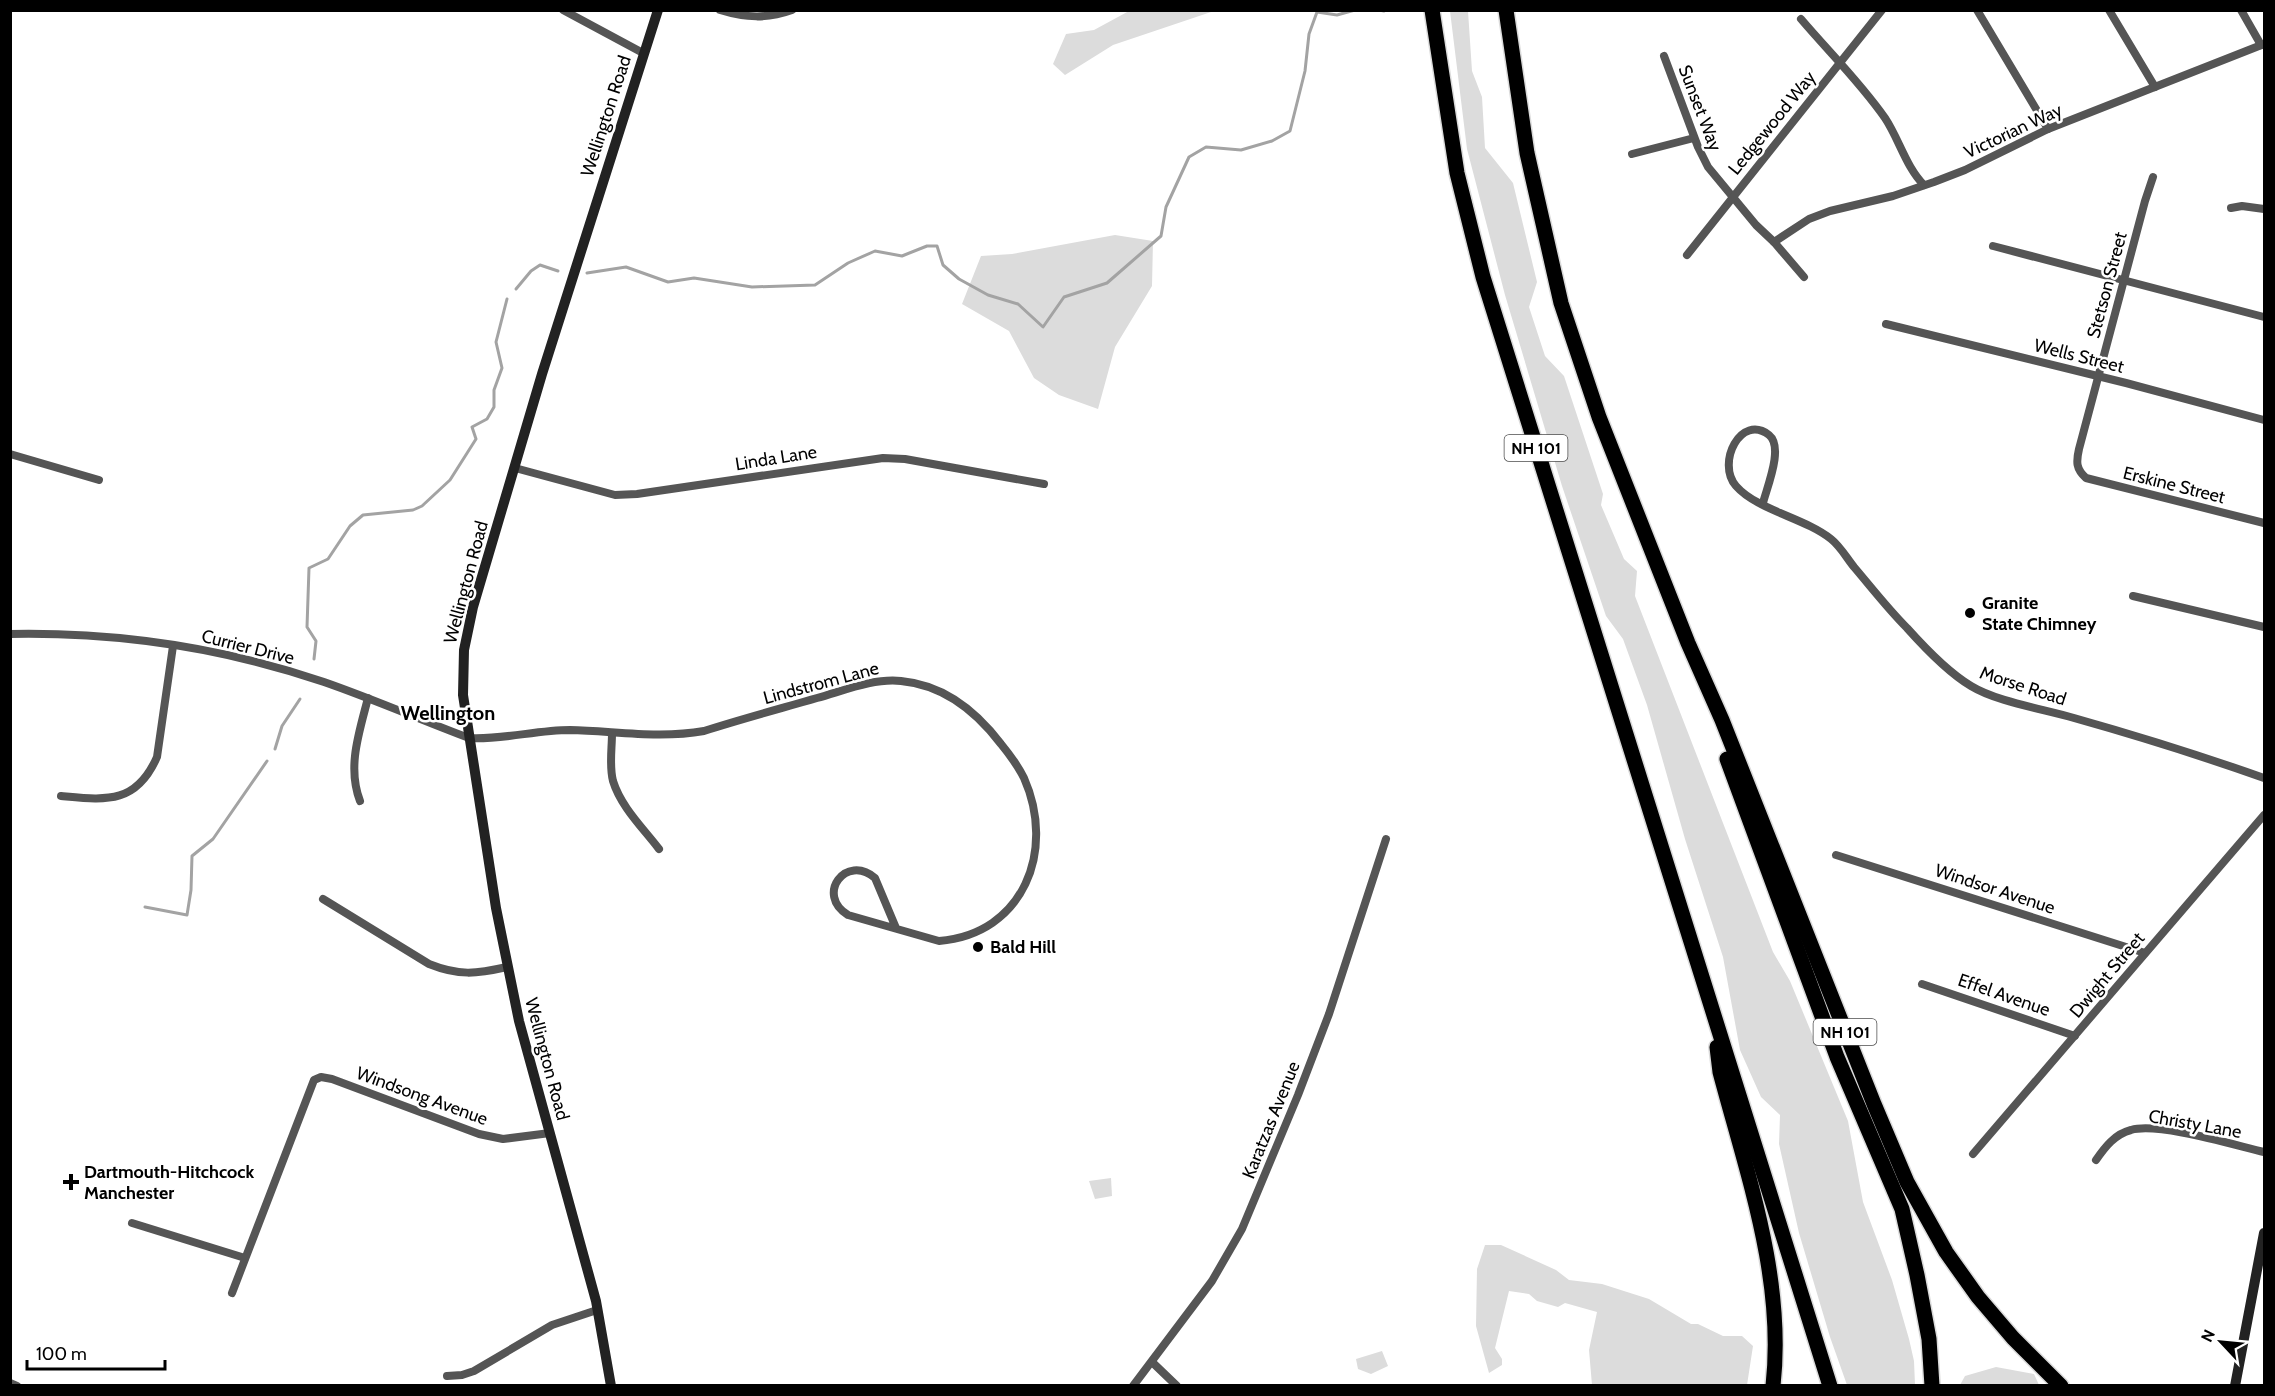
<svg xmlns="http://www.w3.org/2000/svg" width="2275" height="1396" font-family="Cabin,sans-serif">
	<rect width="100%" height="100%" fill="#fff"/>
	<g fill="#dcdcdc">
		<path d="M1129 11H1214L1113 45 1065 75 1053 64 1066 34 1094 30Z"/>
		<path d="M1450 11H1468L1472 71 1482 97 1485 148 1513 183 1537 282 1529 307 1545 356 1564 376 1603 494 1601 505 1624 559 1637 571 1635 596 1773 952 1790 981 1848 1121 1863 1202 1892 1280 1909 1339 1914 1361 1915 1385H1847L1830 1337 1799 1233 1779 1144 1780 1115 1761 1097 1740 1050 1723 957 1685 839 1647 705 1623 639 1606 616 1562 486 1505 295 1467 149Z"/>
		<path d="M1115 235 1153 241 1152 286 1115 347 1098 409 1059 395 1034 378 1009 331 962 304 981 256 1012 254Z"/>
		<path d="M1111 1178 1112 1196 1095 1199 1089 1181Z"/>
		<path d="M1485 1245H1501L1556 1270 1569 1280 1602 1284 1649 1299 1691 1324H1698L1723 1336H1742L1753 1346 1747 1385H1592L1589 1350 1597 1312 1565 1303 1558 1307 1537 1301 1529 1294 1509 1291 1495 1348 1502 1359V1365L1489 1373 1476 1326 1477 1269Z"/>
		<path d="M1382 1351 1388 1366 1371 1374 1358 1369 1356 1359Z"/>
		<path d="M1996 1367 2034 1374 2039 1385H1960L1965 1376Z"/>
	</g>
	<g fill="none" stroke-linecap="round" stroke-linejoin="round">
		<g stroke="#a3a3a3" stroke-width="3">
			<path d="M1379 10 1384 11"/>
			<path d="M587 273 626 267 668 282 694 278 752 287 815 285 848 263 875 251 902 256 927 246H937L943 265 959 279 988 295 1018 304 1043 327 1064 297 1107 283 1161 236 1166 207 1189 157 1206 147 1241 150 1272 141 1290 131 1305 71 1309 34 1317 12 1337 15 1355 10"/>
			<path d="M516 289 531 271 540 265 558 271"/>
			<path d="M314 659 316 641 307 627 309 568 328 559 350 526 363 515 413 510 422 506 450 480 476 439 472 427 487 419 494 407V390L502 368 496 342 507 299"/>
			<path d="M275 749 282 726 300 699"/>
			<path d="M145 907 187 915 191 890 192 856 213 839 267 761"/>
		</g>
		<g stroke="#dbdbdb" stroke-width="18">
			<g id="highway">
				<path d="M1432 10 1457 173 1483 277 1830 1386"/>
				<path d="M1506 10 1527 153 1561 303 1599 417 1688 643 1722 720 1874 1104 1907 1182 1946 1252 1978 1297 2013 1338 2061 1386"/>
				<path d="M1727 759 1837 1057 1902 1209 1917 1275 1929 1339 1932 1386"/>
				<path d="M1717 1047 1720 1072C1747 1174 1785 1279 1773 1386"/>
			</g>
		</g>
		<g stroke="#555" stroke-width="8">
			<path d="M563 10 643 53"/>
			<path d="M720 10C746 18 767 19 792 10"/>
			<path d="M1977 10 2048 129"/>
			<path d="M2109 10 2155 87"/>
			<path d="M2241 10 2261 45"/>
			<path d="M1801 19C1829 52 1860 82 1885 118 1899 139 1906 167 1924 185"/>
			<path d="M1664 56 1698 147 1708 167 1756 225 1774 242 1804 277"/>
			<path d="M1632 154 1694 138"/>
			<path d="M2153 177 2145 201 2079 449C2076 462 2076 469 2086 478L2264 523"/>
			<path d="M2231 208 2242 206 2264 209"/>
			<path d="M1774 242 1809 219 1830 211 1893 196 1934 182 1965 170 2048 129 2264 44"/>
			<path d="M1993 246 2264 317"/>
			<path d="M1687 255 1882 10"/>
			<path d="M1886 324 2126 383 2264 420"/>
			<path d="M10 454 99 480"/>
			<path d="M515 468 615 495 637 494 883 458 905 459 1044 484"/>
			<path d="M1763 503C1767 487 1784 447 1769 435 1741 413 1716 463 1736 486 1757 510 1805 518 1831 539 1840 546 1846 557 1854 567 1871 587 1888 609 1907 628 1924 647 1949 673 1971 686 1997 702 2044 709 2074 718 2138 736 2202 756 2264 778"/>
			<path d="M2133 596 2264 627"/>
			<path d="M10 634C116 632 224 648 324 682 373 699 421 720 469 738 503 740 536 730 570 730 615 731 659 739 704 731 741 719 779 709 817 698 843 691 873 678 901 681 944 685 976 711 1001 744 1010 755 1018 766 1024 778 1056 850 1024 934 939 941L848 915C815 895 846 853 875 878L896 928"/>
			<path d="M612 733C612 749 609 766 613 781 621 807 643 828 659 849"/>
			<path d="M61 796C105 800 136 805 157 757L173 646"/>
			<path d="M360 801C347 767 359 733 368 698"/>
			<path d="M1836 855 2145 953"/>
			<path d="M323 899 429 964C459 976 476 974 507 967"/>
			<path d="M1922 984 2075 1036"/>
			<path d="M1973 1154 2264 815"/>
			<path d="M2096 1160C2105 1147 2115 1134 2131 1130 2158 1122 2234 1145 2264 1152"/>
			<path d="M132 1223 245 1258"/>
			<path d="M232 1293 314 1080 321 1077 332 1079 479 1134 503 1139 550 1133"/>
			<path d="M1152 1362 1177 1386"/>
			<path d="M447 1376 462 1375 474 1371 552 1325 597 1310"/>
			<path d="M10 1383 17 1386"/>
			<path d="M1133 1386 1212 1281 1242 1229 1298 1095 1329 1014 1386 839"/>
		</g>
		<g stroke="#222" stroke-width="10">
			<path d="M611 1386 596 1301 519 1021 496 908 463 695 464 650 473 607 542 374 658 10"/>
			<path d="M2235 1386 2264 1233"/>
		</g>
		<use href="#highway" stroke="#000" stroke-width="15"/>
	</g>
	<g fill="#000" stroke="#fff" stroke-width="2">
		<circle cx="1970" cy="613" r="6"/>
		<circle cx="978" cy="947" r="6"/>
		<path d="M68 1173h6v6h6v6h-6v6h-6v-6h-6v-6h6z"/>
	</g>
	<g text-anchor="middle" stroke-width="5" stroke-linejoin="round" paint-order="stroke">
		<g fill="#fff" stroke="#4c4c4c" stroke-width="1.5">
			<rect x="1504.5" y="435" width="63" height="26" rx="4.5"/>
			<rect x="1813.5" y="1019" width="63" height="26" rx="4.5"/>
		</g>
		<g font-size="16" font-weight="bold" fill="#000">
			<text x="1536" y="454">NH 101</text>
			<text x="1845" y="1038">NH 101</text>
		</g>
		<g font-size="18" fill="#000" stroke="#fff">
			<text transform="translate(1700 108) rotate(69)" y="6">Sunset Way</text>
			<text transform="translate(606 116) rotate(-72)" y="6">Wellington Road</text>
			<text transform="translate(1772 123) rotate(-51)" y="6">Ledgewood Way</text>
			<text transform="translate(2013 131) rotate(-25)" y="6">Victorian Way</text>
			<text transform="translate(2107 285) rotate(-75)" y="6">Stetson Street</text>
			<text transform="translate(2079 356) rotate(14)" y="6">Wells Street</text>
			<text transform="translate(776 458) rotate(-9)" y="6">Linda Lane</text>
			<text transform="translate(2174 485) rotate(14)" y="6">Erskine Street</text>
			<text transform="translate(466 582) rotate(-75)" y="6">Wellington Road</text>
			<text transform="translate(248 647) rotate(14)" y="6">Currier Drive</text>
			<text transform="translate(821 683) rotate(-15)" y="6">Lindstrom Lane</text>
			<text transform="translate(2023 686) rotate(18)" y="6">Morse Road</text>
			<text transform="translate(1995 889) rotate(18)" y="6">Windsor Avenue</text>
			<text transform="translate(2107 975) rotate(-50)" y="6">Dwight Street</text>
			<text transform="translate(2004 995) rotate(19)" y="6">Effel Avenue</text>
			<text transform="translate(547 1059) rotate(75)" y="6">Wellington Road</text>
			<text transform="translate(422 1096) rotate(20)" y="6">Windsong Avenue</text>
			<text transform="translate(1271 1120) rotate(-68)" y="6">Karatzas Avenue</text>
			<text transform="translate(2195 1124) rotate(10)" y="6">Christy Lane</text>
		</g>
		<g font-size="18" font-weight="bold" fill="#000" stroke="#fff" text-anchor="start">
			<text x="1982" y="609">Granite<tspan x="1982" dy="21">State Chimney</tspan></text>
			<text x="990" y="953">Bald Hill</text>
			<text x="84" y="1178">Dartmouth-Hitchcock<tspan x="84" dy="21">Manchester</tspan></text>
		</g>
		<g font-size="20" font-weight="bold" fill="#000" stroke="#fff">
			<text x="448" y="720">Wellington</text>
		</g>
	</g>
	<rect width="2275" height="1396" fill="none" stroke="#000000" stroke-width="24"/>
	<g transform="translate(2221 1342) rotate(296)" stroke="#ffffff" stroke-width="4.5" paint-order="stroke">
	<path d="M0-4.5L10 22L0 15L-10 22Z" fill="#000000"/>
	<text y="-9" font-size="16" font-weight="bold" text-anchor="middle" fill="#000000">N</text>
	</g>
	<path d="M27 1360v9h138v-9" fill="none" stroke="#000000" stroke-width="3"/>
	<text x="36" y="1360" font-size="18" fill="#000000" stroke="#ffffff" stroke-width="4.5" paint-order="stroke">100 m</text>
</svg>
